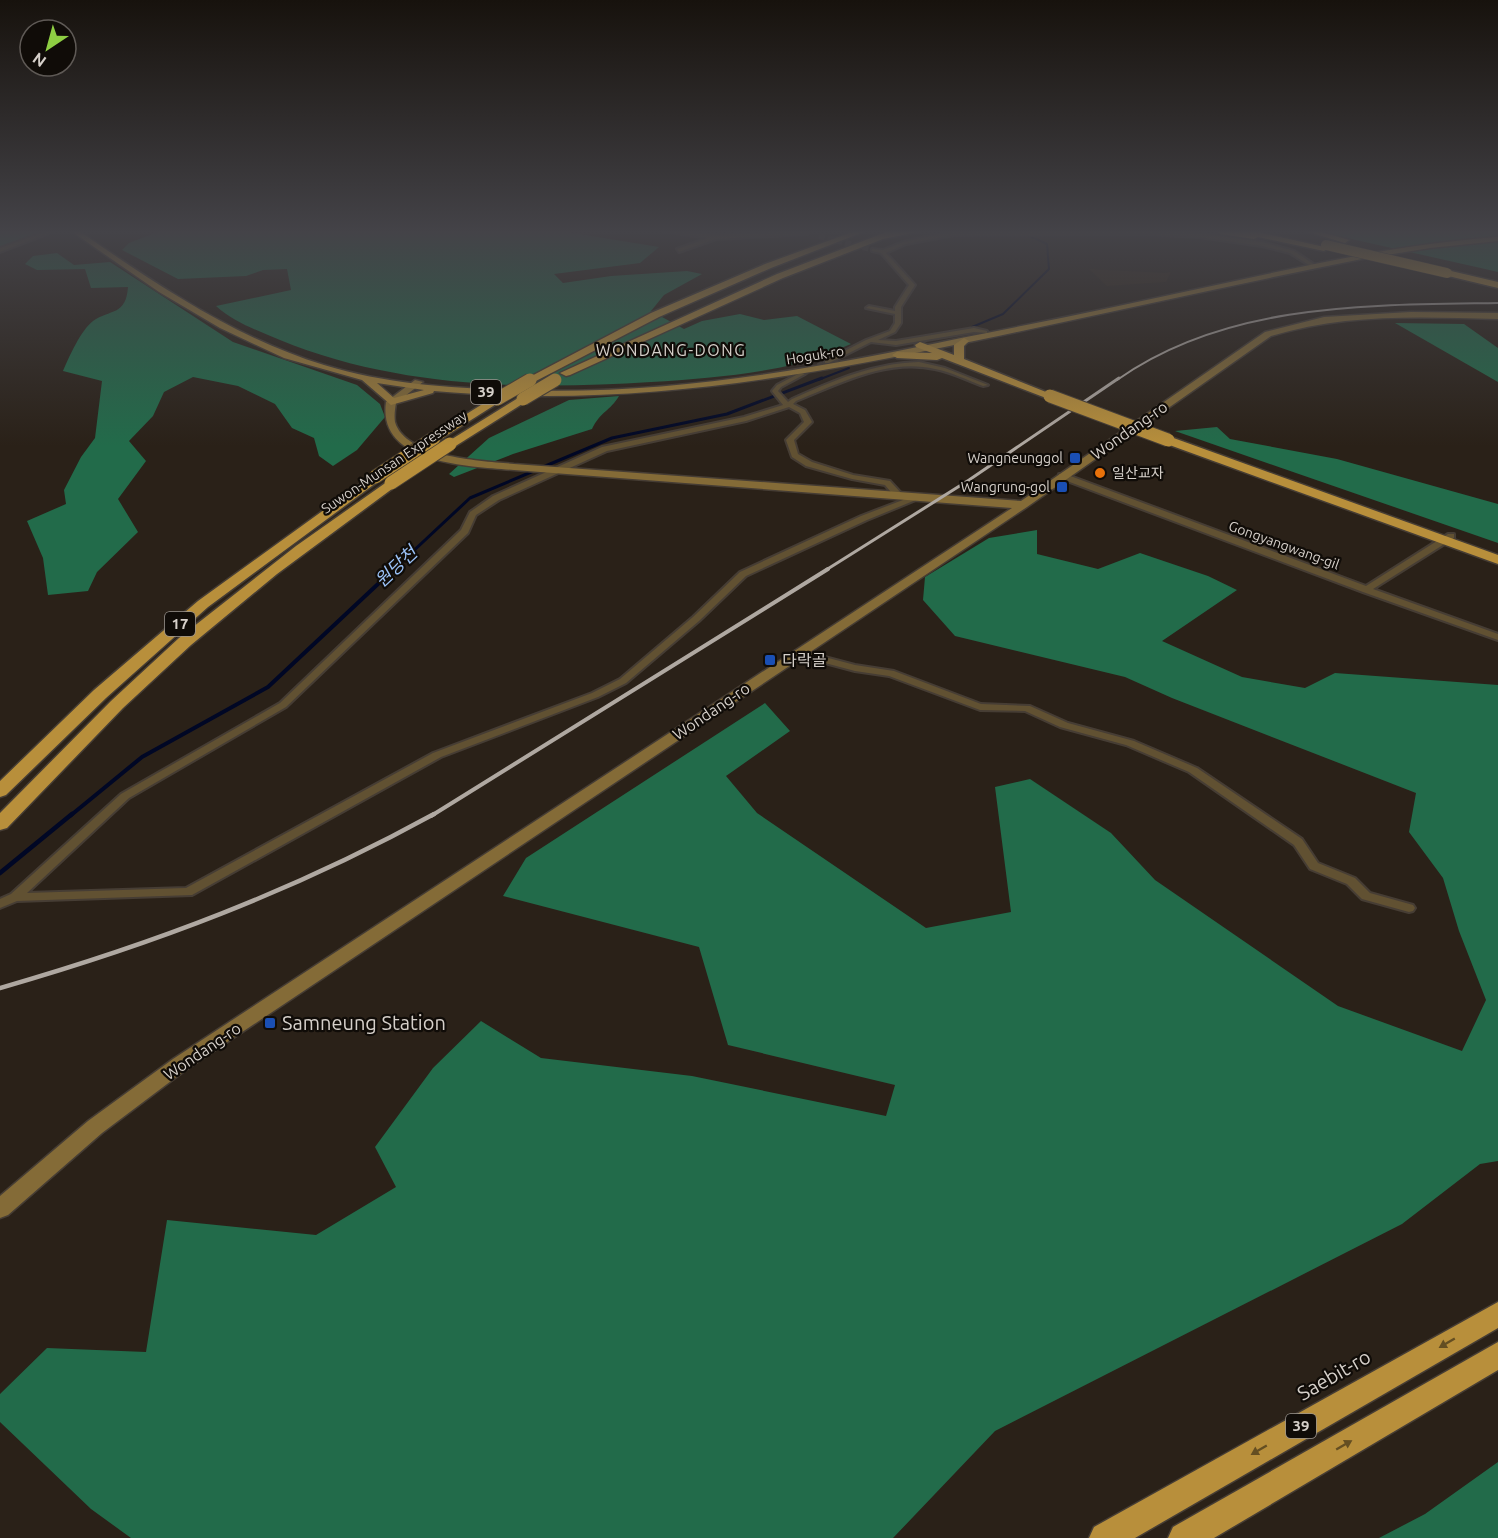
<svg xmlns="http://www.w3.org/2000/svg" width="1498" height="1538" font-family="Ubuntu,'Noto Sans KR',sans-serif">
	<rect width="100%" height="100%" fill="#2a2118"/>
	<path fill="#342719" d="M1089 269 1166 273 1171 272 1166 282 1107 286Z"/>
	<g fill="#226b4a">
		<path d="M0 231H41L0 248Z"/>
		<path d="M160 231H561L659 247 640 263 554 274 563 283 611 276 687 271 702 274 664 295 651 311 684 329 702 321 740 314 764 320 797 316 851 344C833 351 814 360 796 364 749 375 699 379 651 382 527 390 397 388 280 340 257 330 235 323 216 306L291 290 287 269 263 270 246 276 178 279 122 250 129 243Z"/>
		<path d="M1316 231H1498V272L1485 269Z"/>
		<path d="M57 253 74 265 110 262 233 342 357 385 380 404 385 417 357 450 333 466 319 456 314 438 292 428 275 404 238 386 193 377 164 392 153 416 129 441 146 461 118 499 138 532 97 572 88 591 48 595 43 558 27 521 66 504 64 490 81 457 95 438 102 381 63 371C69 357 81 330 93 321 110 309 126 316 128 287L91 288 85 269 37 270 25 264 33 256Z"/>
		<path d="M1395 323 1464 324 1498 348V382Z"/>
		<path d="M619 396C610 411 600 412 592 429L513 454 454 477 449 474 489 438 569 400Z"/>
		<path d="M1217 427 1230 439 1337 459 1498 504V543L1175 431Z"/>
		<path d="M1037 530V554L1098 569 1140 553 1208 576 1237 590 1162 641 1242 677 1305 688 1335 673 1498 685V1161L1480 1164 1402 1224 995 1431 893 1538H131L91 1509 0 1422V1394L47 1348 146 1352 167 1220 316 1235 396 1187 375 1147 433 1068 481 1021 541 1058 692 1076 886 1116 895 1085 728 1045 699 947 503 896 526 858 765 703 790 731 726 776 757 813 926 928 1011 912 995 787 1030 779 1111 833 1155 880 1338 1006 1462 1051 1486 1000 1459 931 1443 878 1409 832 1416 793 1172 698 1125 677 955 636 923 600 925 577 989 538Z"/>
		<path d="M1498 1462V1538H1379L1425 1514Z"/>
	</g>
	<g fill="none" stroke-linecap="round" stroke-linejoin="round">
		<g stroke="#000725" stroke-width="2">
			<path d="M972 327 1003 314 1049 269 1047 244 1019 231"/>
			<path d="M818 380 849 368"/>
		</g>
		<g stroke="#000725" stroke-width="3">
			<path d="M543 467 612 438 727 414 822 378"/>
			<path d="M393 570 470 498 536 470"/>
		</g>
		<path stroke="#000725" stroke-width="4" d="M70 816 142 757 268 687 394 569"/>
		<path stroke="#000725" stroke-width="4.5" d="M0 873 72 814"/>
		<g stroke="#443b33" stroke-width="6" stroke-dasharray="6 3" stroke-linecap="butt">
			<path d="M819 236 874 250"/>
			<path d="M802 374 827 362"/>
		</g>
		<g stroke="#463d34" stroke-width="4">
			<g id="street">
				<path d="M48 231H55L0 252V248Z"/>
				<path d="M664 231H677L715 235 802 231 810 232 807 234 716 239 679 252 677 249 708 238Z"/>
				<path d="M954 231H1151L1199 233 1262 242 1294 251 1315 265 1312 269H1308L1309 265 1290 253 1262 246 1199 237 1147 234 954 235 906 244 886 253 915 285 901 307V323L895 332 878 340 896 341 974 328 987 331V333L974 332 896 345 871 342 829 363H825V361L866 340 890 331 895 323V314L866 308 869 306 895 311V307L909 285 881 253 872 251V249L883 250 903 242Z"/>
				<path d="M919 362 945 368 988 385 983 386C967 380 951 372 935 369 887 358 839 384 796 401L793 404 805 410 812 422 794 440 798 454 812 462 853 475 890 481 901 493V497H895L885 485 852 479 806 466 792 457 786 440 804 422 800 413 789 407 746 421 607 451 499 500 476 515 468 533 286 707 129 798 27 893 186 888 433 753 592 693 620 679 693 617 740 572 861 516 916 495H919L923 497 867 520 746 576 699 621 626 683 598 697 441 757 192 895 17 901 0 908V899L11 894 121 794 280 703 461 530 470 512 493 496 602 447 744 417 783 405 772 391 777 385 800 373 805 374 781 387 778 391 788 402 792 399C833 381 873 363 919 362Z"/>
				<path d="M1059 474H1065L1366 586 1448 534H1454V538L1373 589 1498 634V640L1363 592 1059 478Z"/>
				<path d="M798 650 855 665 894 671 981 704 1030 706 1068 723 1134 741 1197 768 1302 839 1318 863 1355 878 1370 893 1413 905 1415 908 1413 911 1409 912 1362 899 1347 884 1310 869 1294 845 1189 772 1126 745 1060 727 1025 711 980 710 889 676 855 671 795 655 793 653Z"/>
			</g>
		</g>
		<g stroke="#463d34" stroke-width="3">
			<path id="secondary" d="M1411 312 1498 313V319C1421 317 1346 313 1271 336L1027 507 187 1069 102 1133 8 1215 0 1218V1196L88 1121 173 1059 1012 508 514 470C471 466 377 465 386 402L415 380 423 382 396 403C395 409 394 416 395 422 405 458 484 461 514 464L1021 501 1265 332 1324 317Z"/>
		</g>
		<g stroke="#463d34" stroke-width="3">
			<path id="primary" d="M71 231H79C156 284 235 338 324 365 385 384 451 388 514 390 666 396 814 369 961 338 1043 322 1125 305 1207 287 1304 266 1399 244 1498 237V241L1430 248 1362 259C1232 285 1103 314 974 341 790 379 624 408 434 391L433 393 391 405 362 380 284 358 220 328 159 292ZM377 383 424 390 394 398Z"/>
		</g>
		<g stroke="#463d34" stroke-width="3">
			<g id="highway">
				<path d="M855 231H866L771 268 659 317 534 382 530 383 524 380 651 313 765 264Z"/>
				<path d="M889 231H922L883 239 783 278 570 375 566 376 560 373 777 274Z"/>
				<path d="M1216 231H1253L1329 248 1324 251 1258 237 1254 239 1220 234Z"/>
				<path d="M1305 231H1318L1349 240 1345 243Z"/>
				<path d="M1447 270 1498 282V288L1444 275 1442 273Z"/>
				<path d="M964 338 969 341 964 346V359L1056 396 1050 399 1046 398 942 358 937 360 897 358 892 355 897 352 932 353 916 347 915 345 920 342 954 355V345Z"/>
				<path d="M497 395 501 397V401L438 441H430L428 438Z"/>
				<path d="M523 395 527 397V401L454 447H446L444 444Z"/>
				<path d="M1168 436 1498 555V564L1164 443 1162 440Z"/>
				<path d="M375 473 382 477 380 480 208 607 106 698 6 795 0 797V781L94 690 198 601Z"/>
				<path d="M391 479 396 480 398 483 396 486 277 574 191 645 123 708 7 828 0 830V813L111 701 179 638 296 546Z"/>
				<path d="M1498 1302V1328L1135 1538H1089L1094 1527Z"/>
				<path d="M1498 1342V1370L1214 1538H1168L1173 1527Z"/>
			</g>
		</g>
		<use href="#street" fill="#615132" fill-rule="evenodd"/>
		<use href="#secondary" fill="#846b37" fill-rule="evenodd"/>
		<use href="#primary" fill="#9f7e3a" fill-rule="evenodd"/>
		<use href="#highway" fill="#b88f3b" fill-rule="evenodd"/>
		<path stroke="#afa8a1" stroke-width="2" d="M1117 380C1227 302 1370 305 1498 303"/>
		<path stroke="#afa8a1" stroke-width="3" d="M826 570 969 480 1119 378"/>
		<path stroke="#afa8a1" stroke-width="4" d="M431 816 828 569"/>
		<path stroke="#afa8a1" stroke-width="4.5" d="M0 988C153 944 294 891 434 814"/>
		<g stroke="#463d34" stroke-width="11" stroke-linecap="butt">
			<path id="highway-bridge-far1" d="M1326 245 1447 273"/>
		</g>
		<g stroke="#463d34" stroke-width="15" stroke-linecap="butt">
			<g id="highway-bridge">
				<path d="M1050 396 1168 440"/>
				<path d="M497 399 530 380"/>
				<path d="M523 399 555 380"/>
				<path d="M375 477 434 438"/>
				<path d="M391 483 450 444"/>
			</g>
		</g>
		<use href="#highway-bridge-far1" stroke="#b88f3b" stroke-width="10"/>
		<use href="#highway-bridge" stroke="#b88f3b" stroke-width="13"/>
	</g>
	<defs><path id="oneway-solid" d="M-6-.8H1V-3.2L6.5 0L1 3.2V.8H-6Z" transform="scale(1.5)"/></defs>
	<g fill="#644e22">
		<use href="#oneway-solid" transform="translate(1447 1343) rotate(150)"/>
		<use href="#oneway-solid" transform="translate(1344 1445) rotate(-30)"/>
		<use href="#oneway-solid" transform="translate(1259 1450) rotate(150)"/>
	</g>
	<linearGradient id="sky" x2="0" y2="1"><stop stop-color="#17120d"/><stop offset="0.52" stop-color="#444348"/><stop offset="1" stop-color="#444348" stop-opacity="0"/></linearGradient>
	<rect width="1498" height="446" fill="url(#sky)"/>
	<g fill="#1a4fb4" stroke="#100c08" stroke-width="2">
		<rect x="1069" y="452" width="12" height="12" rx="3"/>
		<rect x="1056" y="481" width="12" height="12" rx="3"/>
		<rect x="764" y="654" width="12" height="12" rx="3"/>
		<rect x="264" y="1017" width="12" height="12" rx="3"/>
	</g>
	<circle fill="#e8710a" stroke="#100c08" stroke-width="2" cx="1100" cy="473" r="6"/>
	<g text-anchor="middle" stroke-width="4.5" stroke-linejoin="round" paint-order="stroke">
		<g font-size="14" fill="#d6d0ca" stroke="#100c08">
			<text transform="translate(815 355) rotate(-9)" y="5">Hoguk-ro</text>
			<text transform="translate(394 462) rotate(-34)" y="5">Suwon-Munsan Expressway</text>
			<text transform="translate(1284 545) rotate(20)" y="5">Gongyangwang-gil</text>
		</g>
		<g font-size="14" fill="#d6d0ca" stroke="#100c08" text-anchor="end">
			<text x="1063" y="463">Wangneunggol</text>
			<text x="1112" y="478" text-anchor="start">일산교자</text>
			<text x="1050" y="492">Wangrung-gol</text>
		</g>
		<g fill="#100c08" stroke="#9b9590" stroke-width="1.5">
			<rect x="471" y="380" width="30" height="24" rx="4.5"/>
			<rect x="165" y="612" width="30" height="24" rx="4.5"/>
			<rect x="1286" y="1414" width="30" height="24" rx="4.5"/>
		</g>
		<g font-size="15" font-weight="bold" fill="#d6d0ca">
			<text x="486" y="397">39</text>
			<text x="180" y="629">17</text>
			<text x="1301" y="1431">39</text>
		</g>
		<g font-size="16" letter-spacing="1.5" fill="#d6d0ca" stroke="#100c08">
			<text x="671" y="356">WONDANG-DONG</text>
		</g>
		<g font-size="16" fill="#d6d0ca" stroke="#100c08">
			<text transform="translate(1129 430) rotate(-35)" y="6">Wondang-ro</text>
			<text transform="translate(711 711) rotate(-34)" y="6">Wondang-ro</text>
			<text transform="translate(202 1051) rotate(-34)" y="6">Wondang-ro</text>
		</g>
		<g font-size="16" fill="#d6d0ca" stroke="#100c08" text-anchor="start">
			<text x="782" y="666">다락골</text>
		</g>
		<g font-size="18" font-style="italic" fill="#9bc2f7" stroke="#100c08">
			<text transform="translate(396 567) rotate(-43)" y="6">원당천</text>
		</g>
		<g font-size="20" fill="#d6d0ca" stroke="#100c08" text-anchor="start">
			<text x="282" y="1030">Samneung Station</text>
		</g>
		<g font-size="20" fill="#d6d0ca" stroke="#100c08">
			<text transform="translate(1334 1375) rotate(-30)" y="7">Saebit-ro</text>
		</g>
	</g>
	<g transform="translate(48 48) rotate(216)"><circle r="28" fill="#100c08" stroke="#5f5a56" stroke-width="1.5"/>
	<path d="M0-4.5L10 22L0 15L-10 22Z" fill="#8ece43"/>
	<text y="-9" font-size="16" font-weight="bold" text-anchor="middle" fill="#d6d0ca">N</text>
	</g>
</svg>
